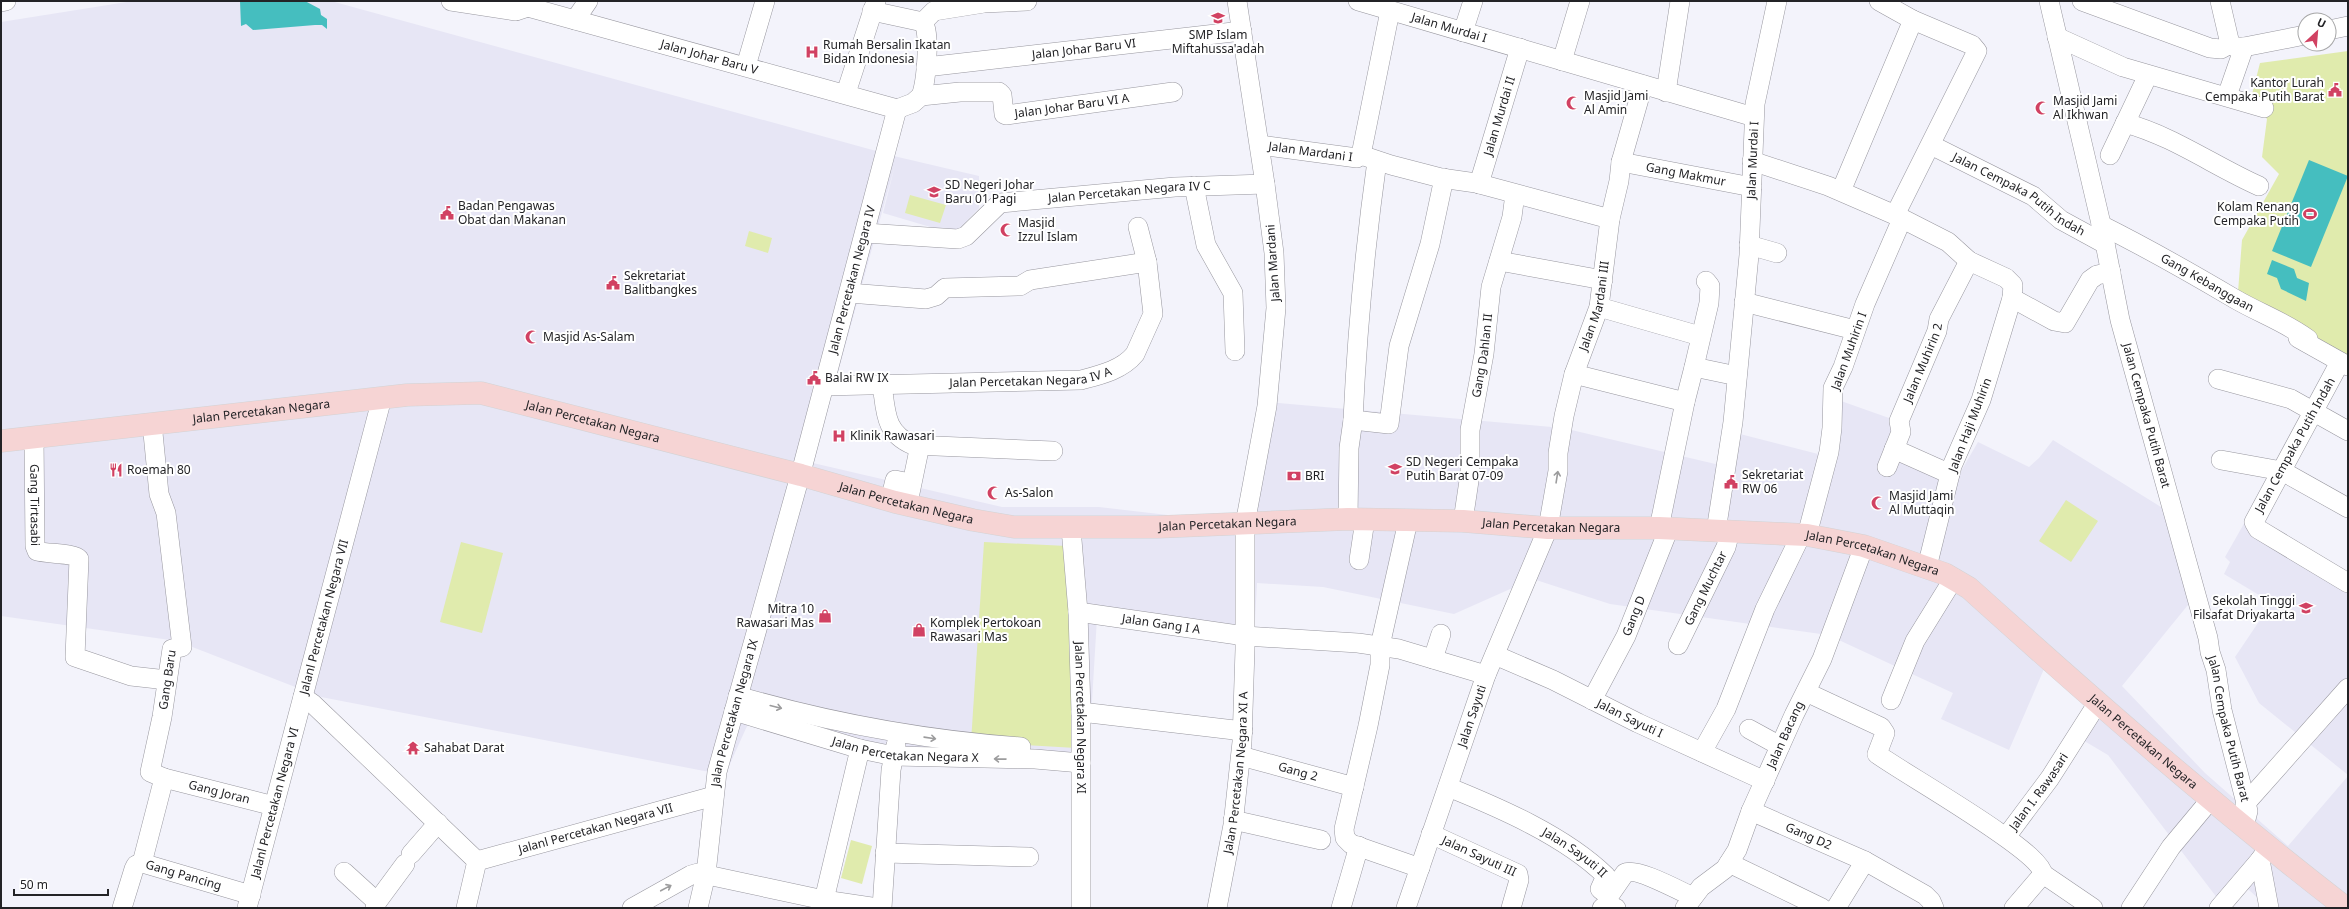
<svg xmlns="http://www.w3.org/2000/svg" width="2349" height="909" font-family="'Noto Sans',sans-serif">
	<rect width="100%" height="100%" fill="#f3f3fb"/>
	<g fill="#e7e6f5">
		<path d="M133 1H331L898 157 979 176V208L954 234 883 213 895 165 813 463 1002 507H1099L1245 524 1267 402 1563 428 1728 467 1740 434 1818 454 1841 401 1906 424 1900 443 1960 473 1978 442 2029 467 2039 458 2053 440 2169 512 2192 600 2122 686 2205 773 2288 846 2348 776V908H2269L2240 882 2221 903 2108 755 2069 732 2089 705 2044 669 2009 750 1941 719 1953 693 1828 635 1610 604 1533 579 1454 614 1323 587 1257 583 1254 639 1097 618 1088 768 914 754 752 715 725 775 321 697 177 641 1 616V22Z"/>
		<path d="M2250 513 2348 575V775L2259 703 2235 657 2262 617 2269 601 2224 574 2230 562 2225 557Z"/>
	</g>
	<g fill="#e0ebad">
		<path d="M2348 51V364L2238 292 2242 240 2279 174 2262 157 2267 119 2251 98 2260 63Z"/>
		<path d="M910 195 946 205 940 223 905 213Z"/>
		<path d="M749 231 772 238 768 253 745 246Z"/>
		<path d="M2066 500 2098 521 2071 562 2039 541Z"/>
		<path d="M461 542 503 553 482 633 440 622Z"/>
		<path d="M984 542 1067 546 1076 748 971 742Z"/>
		<path d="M851 840 872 846 862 884 841 878Z"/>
	</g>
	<g fill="#45bebf">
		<path d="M240 1H305L320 9 321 15 327 19V29L322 25H315L253 30 246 24 241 26Z"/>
		<path d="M2309 160 2348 176 2311 267 2272 251Z"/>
		<path d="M2272 260 2294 269 2297 278 2309 283 2306 301 2281 289 2277 278 2267 274Z"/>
	</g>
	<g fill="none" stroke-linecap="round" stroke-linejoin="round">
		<g stroke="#98979f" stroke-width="20">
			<g id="minor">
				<path d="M451 1 516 11 528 7"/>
				<path id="s1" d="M1358 1 1754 117"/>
				<path d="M1879 1 1913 20 1972 45 1977 51 1895 215"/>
				<path id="s2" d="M2049 1 2102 228 2120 320 2208 638 2210 652 2216 670 2222 710 2248 811 2244 827"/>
				<path d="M2082 1 2210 48 2221 49 2230 44"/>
				<path d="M2220 1 2230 44"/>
				<path d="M1 2 6 1"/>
				<path id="s3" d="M528 7 897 109"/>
				<path d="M872 11 923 22"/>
				<path d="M575 20 588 1"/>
				<path d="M923 22 934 11 984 3 1027 1"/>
				<path d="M2329 30 2348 26"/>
				<path d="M1463 32 1473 1"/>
				<path d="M2057 37 2123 67 2264 108"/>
				<path d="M2230 44 2235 47H2244L2305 35"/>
				<path d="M1562 61 1580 1"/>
				<path d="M746 66 765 1"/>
				<path id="s4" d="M926 67 1242 31"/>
				<path d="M1666 92 1680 1"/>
				<path d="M846 93 876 1"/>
				<path d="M921 96C926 83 931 33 923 22"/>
				<path d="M2227 96 2244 47"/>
				<path id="s5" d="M897 109 913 103 921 96 960 92H999L1002 95 1004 114 1006 115 1173 92"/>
				<path d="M2125 123C2173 136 2214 166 2259 186"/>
				<path id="s6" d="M1260 145 1357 158 1361 155"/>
				<path id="s7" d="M1931 145 2033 196 2061 220 2105 244"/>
				<path d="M1361 155 1391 165 1441 178 1476 183 1610 219"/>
				<path d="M1361 155 1390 11"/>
				<path d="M2110 155 2148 75"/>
				<path d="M1377 161C1365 247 1357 333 1353 420L1389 424 1399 346 1430 244 1444 178"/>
				<path d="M1752 161 1828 186 1895 215 1948 242 1969 261 2006 278 2013 285 2012 298 1981 400 1952 466 1927 567"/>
				<path id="s8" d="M1621 162 1752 187"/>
				<path id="s9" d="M1479 184 1520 48"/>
				<path d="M1194 186 1206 245 1233 293 1235 351"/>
				<path d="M1841 191 1913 20"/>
				<path id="s10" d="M2101 225C2147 248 2191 273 2235 299 2259 313 2285 322 2308 339V343"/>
				<path id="s11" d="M865 233 958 239 966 236 1000 203 1175 187 1265 184"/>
				<path d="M1749 245 1777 253"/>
				<path d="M1499 261 1603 280"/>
				<path d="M849 293 926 299 936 296 945 288 1020 286 1030 280 1147 262"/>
				<path d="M2012 298 2054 321 2065 323 2090 280 2097 275 2111 272"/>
				<path d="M1744 302 1855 330"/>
				<path d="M1599 307 1700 336"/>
				<path d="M2298 338 2348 366"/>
				<path d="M2340 362 2254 522 2258 529 2348 583"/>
				<path d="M1694 367 1709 303 1710 286 1706 281"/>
				<path d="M1574 374 1685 402 1694 367 1737 376"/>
				<path d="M2218 379 2291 399 2348 431"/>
				<path d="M882 384C886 411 884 433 913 445L1053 451"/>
				<path id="s12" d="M824 386 1081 380C1100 375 1122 370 1135 354L1153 314 1147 262 1138 227"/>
				<path id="s13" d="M34 437 35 546 37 551C47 554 74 553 79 559L75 657 131 676 167 680"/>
				<path d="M1894 449 1950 474"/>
				<path d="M2221 460 2282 471 2348 508"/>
				<path id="s14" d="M1887 467 1901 432 1899 421 1937 331 1939 319 1969 261"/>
				<path d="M910 493 920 445"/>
				<path d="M890 501 895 480 905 482"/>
				<path d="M1348 519 1349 448 1353 420"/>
				<path d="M1408 521 1380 646V665L1368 726 1344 829 1345 838 1351 844 1420 868"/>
				<path id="s15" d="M1463 521 1470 474V430L1484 354 1491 287 1512 217 1515 194"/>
				<path id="s16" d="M1071 528 1078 612 1081 712V908"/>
				<path d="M1659 528 1685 402"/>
				<path id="s17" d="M1716 531 1733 422 1749 255 1755 104 1777 1"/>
				<path d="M1807 535 1829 452 1832 428 1833 388 1843 367 1865 304 1902 219"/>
				<path d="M1359 560 1365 520"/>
				<path id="s18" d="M1078 612 1245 636 1358 643 1399 649 1486 675"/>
				<path id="s19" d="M1678 645 1726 547 1730 532"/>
				<path id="s20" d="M1495 655 1553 680 1638 723 1765 781"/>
				<path d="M1433 659 1441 634"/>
				<path d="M1806 692 1881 727 1885 733 1877 754C1904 774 2039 849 2043 874"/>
				<path d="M738 696C831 723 925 740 1021 747"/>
				<path d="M303 697 313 704 477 861"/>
				<path id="s21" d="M1592 700 1626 636 1669 528"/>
				<path d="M1891 700 1915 641 1954 578"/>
				<path id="s22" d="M734 711 860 749 894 756 1035 759 1081 763"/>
				<path d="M1081 712 1243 731"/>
				<path d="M1749 729 1780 746"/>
				<path d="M1702 752 1726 709 1765 609 1801 535"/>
				<path id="s23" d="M1241 756 1354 787"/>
				<path id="s24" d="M164 778 274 806"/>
				<path id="s25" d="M1448 787C1500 808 1565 836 1606 876L1600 889 1609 896 1625 873C1636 867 1680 891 1693 897"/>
				<path d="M2245 804 2348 688"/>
				<path id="s26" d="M1751 811 1865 861 1925 895 1931 901 1934 908"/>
				<path d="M1233 820 1321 840"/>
				<path id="s27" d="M1431 834 1518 874 1519 880 1511 908"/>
				<path id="s28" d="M2006 837 2050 778 2097 704"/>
				<path d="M2268 848 2260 860 2269 908"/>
				<path d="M885 853 1029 857"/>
				<path d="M411 854 438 823"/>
				<path id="s29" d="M477 861 714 796"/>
				<path id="s30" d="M142 863 164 778 150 772 162 717 172 649 182 647 166 513 159 494 152 423"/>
				<path d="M1729 863 1822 908"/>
				<path d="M344 872 377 902"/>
				<path d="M2043 874 2093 908"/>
				<path d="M824 900 860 749"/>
				<path id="s31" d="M122 908 134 869 136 865 142 863 251 895"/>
				<path id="s32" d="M247 908 382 398"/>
				<path d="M375 908 377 902 405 864"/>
				<path d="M466 908 477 861"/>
				<path d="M632 908 691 875 698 873 824 900 878 908"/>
				<path id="s33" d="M698 908 706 874 717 772 803 465 897 109"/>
				<path d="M882 908 891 770 896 745"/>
				<path id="s34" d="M1217 908 1233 825 1242 742 1245 649V524L1267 406 1276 308 1274 253 1265 184 1237 1"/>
				<path d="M1341 908 1359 846"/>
				<path id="s35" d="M1406 908 1486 675 1548 528 1558 471V453L1564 416 1574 374 1599 307 1610 219 1619 181 1621 162 1643 85"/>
				<path d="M1602 908 1606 905 1616 908"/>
				<path id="s36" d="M1685 908 1701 887 1725 869 1737 850 1751 811 1794 715 1822 659 1864 546"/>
				<path d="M1836 908 1865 861"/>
				<path d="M2014 908 2043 874"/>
				<path d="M2131 908 2171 847 2211 799"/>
				<path d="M2219 908 2260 860"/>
			</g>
		</g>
		<g stroke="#d3d3d4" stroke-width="23">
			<g id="major">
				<path id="s37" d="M1 441 407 395 481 393 801 475 895 502 973 520 1014 527H1157L1348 519 1463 521 1548 528H1659L1807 535 1864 546 1945 574 1969 588C2091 698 2215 807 2346 908"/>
			</g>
		</g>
		<use href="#minor" stroke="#fff" stroke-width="19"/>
		<use href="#major" stroke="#f6d4d4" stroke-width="22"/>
	</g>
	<defs><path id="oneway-shaft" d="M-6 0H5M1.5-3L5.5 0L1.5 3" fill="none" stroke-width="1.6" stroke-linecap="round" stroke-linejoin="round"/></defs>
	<g stroke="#9c9c9d">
		<use href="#oneway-shaft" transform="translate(1557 477) rotate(-81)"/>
		<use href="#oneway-shaft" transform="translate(776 707) rotate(14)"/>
		<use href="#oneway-shaft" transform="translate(930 738) rotate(8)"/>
		<use href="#oneway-shaft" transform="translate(1000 759) rotate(-179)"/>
		<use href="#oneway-shaft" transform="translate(666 888) rotate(-28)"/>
	</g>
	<defs>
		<g id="school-bare" transform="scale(1.08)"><path d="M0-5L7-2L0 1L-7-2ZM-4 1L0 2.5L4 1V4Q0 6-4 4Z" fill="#d14162" stroke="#fff" stroke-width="2.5" paint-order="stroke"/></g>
		<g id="hospital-bare" transform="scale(1.08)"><path d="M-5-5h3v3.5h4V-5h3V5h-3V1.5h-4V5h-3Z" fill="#d14162" stroke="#fff" stroke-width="2.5" paint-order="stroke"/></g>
		<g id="civic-bare" transform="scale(1.08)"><path d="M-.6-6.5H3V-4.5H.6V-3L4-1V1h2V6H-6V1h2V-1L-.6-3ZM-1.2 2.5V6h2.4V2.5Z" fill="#d14162" stroke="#fff" stroke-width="2.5" paint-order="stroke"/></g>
		<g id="mosque-bare" transform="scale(1.08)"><path d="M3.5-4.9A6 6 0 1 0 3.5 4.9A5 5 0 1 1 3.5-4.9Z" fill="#d14162" stroke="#fff" stroke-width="2.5" paint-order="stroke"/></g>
		<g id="stadium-bare" transform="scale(1.08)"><path d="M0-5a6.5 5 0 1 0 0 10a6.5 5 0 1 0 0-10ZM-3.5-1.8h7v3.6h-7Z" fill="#d14162" stroke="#fff" stroke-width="2.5" paint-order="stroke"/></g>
		<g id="restaurant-bare" transform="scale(1.08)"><path d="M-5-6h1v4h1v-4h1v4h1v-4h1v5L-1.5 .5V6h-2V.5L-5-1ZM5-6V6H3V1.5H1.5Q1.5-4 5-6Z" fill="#d14162" stroke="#fff" stroke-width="2.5" paint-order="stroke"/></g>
		<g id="bank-bare" transform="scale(1.08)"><path d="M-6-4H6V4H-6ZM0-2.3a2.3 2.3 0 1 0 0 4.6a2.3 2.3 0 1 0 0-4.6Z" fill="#d14162" stroke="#fff" stroke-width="2.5" paint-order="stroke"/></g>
		<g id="university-bare" transform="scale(1.08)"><path d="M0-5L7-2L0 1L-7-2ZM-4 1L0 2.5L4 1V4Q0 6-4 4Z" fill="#d14162" stroke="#fff" stroke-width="2.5" paint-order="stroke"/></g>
		<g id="shop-bare" transform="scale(1.08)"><path d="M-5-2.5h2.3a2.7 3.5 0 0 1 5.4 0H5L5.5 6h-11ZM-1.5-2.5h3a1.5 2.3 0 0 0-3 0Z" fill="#d14162" stroke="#fff" stroke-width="2.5" paint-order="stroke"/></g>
		<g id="temple-bare" transform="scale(1.08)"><path d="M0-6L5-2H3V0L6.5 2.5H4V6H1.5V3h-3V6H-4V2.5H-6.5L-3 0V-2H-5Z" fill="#d14162" stroke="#fff" stroke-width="2.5" paint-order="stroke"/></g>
	</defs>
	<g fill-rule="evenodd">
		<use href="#school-bare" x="1218" y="18"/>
		<use href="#hospital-bare" x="812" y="52"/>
		<use href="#civic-bare" x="2335" y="90"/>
		<use href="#mosque-bare" x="1573" y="103"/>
		<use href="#mosque-bare" x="2042" y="108"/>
		<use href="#school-bare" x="934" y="192"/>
		<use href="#civic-bare" x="447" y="213"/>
		<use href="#stadium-bare" x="2310" y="214"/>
		<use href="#mosque-bare" x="1007" y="230"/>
		<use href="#civic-bare" x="613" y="283"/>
		<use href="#mosque-bare" x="532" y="337"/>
		<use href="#civic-bare" x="814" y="378"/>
		<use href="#hospital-bare" x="839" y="436"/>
		<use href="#school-bare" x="1395" y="469"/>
		<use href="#restaurant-bare" x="116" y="470"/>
		<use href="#bank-bare" x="1294" y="476"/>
		<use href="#civic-bare" x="1731" y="482"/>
		<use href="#mosque-bare" x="994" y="493"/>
		<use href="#mosque-bare" x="1878" y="503"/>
		<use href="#university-bare" x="2306" y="608"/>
		<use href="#shop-bare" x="825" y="616"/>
		<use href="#shop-bare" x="919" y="630"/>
		<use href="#temple-bare" x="413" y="748"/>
	</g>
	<g text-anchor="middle" stroke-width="4" stroke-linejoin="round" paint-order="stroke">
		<g font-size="12" fill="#232326" stroke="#fff">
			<text dy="4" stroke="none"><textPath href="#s1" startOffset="95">Jalan Murdai I</textPath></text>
			<text dy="4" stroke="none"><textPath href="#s4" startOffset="159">Jalan Johar Baru VI</textPath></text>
			<text dy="4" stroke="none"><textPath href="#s3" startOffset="188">Jalan Johar Baru V</textPath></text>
			<text dy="4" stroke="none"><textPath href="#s5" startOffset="198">Jalan Johar Baru VI A</textPath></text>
			<text dy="4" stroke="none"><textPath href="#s9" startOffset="71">Jalan Murdai II</textPath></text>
			<text dy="4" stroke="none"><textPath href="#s6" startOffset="51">Jalan Mardani I</textPath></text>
			<text dy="4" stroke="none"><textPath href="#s17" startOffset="373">Jalan Murdai I</textPath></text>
			<text dy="4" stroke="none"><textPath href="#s8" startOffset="66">Gang Makmur</textPath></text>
			<text dy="4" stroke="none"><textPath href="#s11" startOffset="279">Jalan Percetakan Negara IV C</textPath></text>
			<text dy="4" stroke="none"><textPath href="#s7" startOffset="101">Jalan Cempaka Putih Indah</textPath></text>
			<text transform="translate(1273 263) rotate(-94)" y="4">Jalan Mardani</text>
			<text dy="4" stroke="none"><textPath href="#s33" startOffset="648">Jalan Percetakan Negara IV</textPath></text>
			<text dy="4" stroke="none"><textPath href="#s10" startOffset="121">Gang Kebanggaan</textPath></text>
			<text dy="4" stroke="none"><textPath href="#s35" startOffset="634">Jalan Mardani III</textPath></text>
			<text transform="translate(1849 351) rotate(-70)" y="4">Jalan Muhirin I</text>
			<text dy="4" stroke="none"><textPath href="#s15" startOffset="167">Gang Dahlan II</textPath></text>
			<text dy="4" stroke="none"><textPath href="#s14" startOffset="112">Jalan Muhirin 2</textPath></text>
			<text dy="4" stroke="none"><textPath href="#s12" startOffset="207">Jalan Percetakan Negara IV A</textPath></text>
			<text dy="4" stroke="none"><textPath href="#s37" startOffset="262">Jalan Percetakan Negara</textPath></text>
			<text dy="4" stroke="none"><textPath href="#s2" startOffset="426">Jalan Cempaka Putih Barat</textPath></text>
			<text dy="4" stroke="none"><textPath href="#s37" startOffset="598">Jalan Percetakan Negara</textPath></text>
			<text transform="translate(1970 425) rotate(-69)" y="4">Jalan Haji Muhirin</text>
			<text transform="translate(2295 445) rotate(-61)" y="4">Jalan Cempaka Putih Indah</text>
			<text dy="4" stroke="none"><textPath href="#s37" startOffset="922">Jalan Percetakan Negara</textPath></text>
			<text dy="4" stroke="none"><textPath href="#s13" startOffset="68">Gang Tirtasabi</textPath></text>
			<text dy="4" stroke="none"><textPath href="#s37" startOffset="1246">Jalan Percetakan Negara</textPath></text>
			<text dy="4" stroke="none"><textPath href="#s37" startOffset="1570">Jalan Percetakan Negara</textPath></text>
			<text dy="4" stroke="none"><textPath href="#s37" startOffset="1894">Jalan Percetakan Negara</textPath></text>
			<text dy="4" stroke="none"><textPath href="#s19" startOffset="63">Gang Muchtar</textPath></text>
			<text dy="4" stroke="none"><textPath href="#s21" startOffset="94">Gang D</textPath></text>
			<text dy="4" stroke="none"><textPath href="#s32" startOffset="301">Jalanl Percetakan Negara VII</textPath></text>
			<text dy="4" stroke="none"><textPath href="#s18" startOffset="84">Jalan Gang I A</textPath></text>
			<text dy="4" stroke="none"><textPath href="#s30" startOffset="197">Gang Baru</textPath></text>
			<text dy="4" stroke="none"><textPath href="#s33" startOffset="199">Jalan Percetakan Negara IX</textPath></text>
			<text dy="4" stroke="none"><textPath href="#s35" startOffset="203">Jalan Sayuti</textPath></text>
			<text dy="4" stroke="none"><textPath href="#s16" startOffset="190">Jalan Percetakan Negara XI</textPath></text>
			<text dy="4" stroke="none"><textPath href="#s20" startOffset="149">Jalan Sayuti I</textPath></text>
			<text dy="4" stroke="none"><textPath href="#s2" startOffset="750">Jalan Cempaka Putih Barat</textPath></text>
			<text dy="4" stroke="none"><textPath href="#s36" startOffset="204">Jalan Bacang</textPath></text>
			<text dy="4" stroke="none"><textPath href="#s37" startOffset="2230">Jalan Percetakan Negara</textPath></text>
			<text dy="4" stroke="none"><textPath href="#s22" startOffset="177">Jalan Percetakan Negara X</textPath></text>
			<text dy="4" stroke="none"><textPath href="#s23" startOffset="59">Gang 2</textPath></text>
			<text dy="4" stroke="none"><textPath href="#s34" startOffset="137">Jalan Percetakan Negara XI A</textPath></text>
			<text dy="4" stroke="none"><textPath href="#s24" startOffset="57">Gang Joran</textPath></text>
			<text dy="4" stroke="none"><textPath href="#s28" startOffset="56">Jalan I. Rawasari</textPath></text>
			<text dy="4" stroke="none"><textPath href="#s32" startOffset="109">Jalanl Percetakan Negara VI</textPath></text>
			<text dy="4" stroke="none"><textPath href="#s29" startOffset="123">Jalanl Percetakan Negara VII</textPath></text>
			<text dy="4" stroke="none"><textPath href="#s26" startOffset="63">Gang D2</textPath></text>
			<text dy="4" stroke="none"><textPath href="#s25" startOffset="143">Jalan Sayuti II</textPath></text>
			<text dy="4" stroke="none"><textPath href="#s27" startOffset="53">Jalan Sayuti III</textPath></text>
			<text dy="4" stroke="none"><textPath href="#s31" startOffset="95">Gang Pancing</textPath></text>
		</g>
		<g font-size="12" fill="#232326" stroke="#fff" text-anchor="start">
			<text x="1218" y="39" text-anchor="middle">SMP Islam<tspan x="1218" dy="14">Miftahussa'adah</tspan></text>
			<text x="823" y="49">Rumah Bersalin Ikatan<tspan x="823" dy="14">Bidan Indonesia</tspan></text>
			<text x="2324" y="87" text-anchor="end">Kantor Lurah<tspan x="2324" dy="14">Cempaka Putih Barat</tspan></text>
			<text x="1584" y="100">Masjid Jami<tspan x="1584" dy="14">Al Amin</tspan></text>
			<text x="2053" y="105">Masjid Jami<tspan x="2053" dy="14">Al Ikhwan</tspan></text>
			<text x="945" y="189">SD Negeri Johar<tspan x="945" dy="14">Baru 01 Pagi</tspan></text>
			<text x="458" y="210">Badan Pengawas<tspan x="458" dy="14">Obat dan Makanan</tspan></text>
			<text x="2299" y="211" text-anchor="end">Kolam Renang<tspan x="2299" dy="14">Cempaka Putih</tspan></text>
			<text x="1018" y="227">Masjid<tspan x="1018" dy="14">Izzul Islam</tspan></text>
			<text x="624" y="280">Sekretariat<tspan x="624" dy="14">Balitbangkes</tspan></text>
			<text x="543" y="341">Masjid As-Salam</text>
			<text x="825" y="382">Balai RW IX</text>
			<text x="850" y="440">Klinik Rawasari</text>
			<text x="1406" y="466">SD Negeri Cempaka<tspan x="1406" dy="14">Putih Barat 07-09</tspan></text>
			<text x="127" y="474">Roemah 80</text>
			<text x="1742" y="479">Sekretariat<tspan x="1742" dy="14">RW 06</tspan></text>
			<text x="1305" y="480">BRI</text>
			<text x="1005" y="497">As-Salon</text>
			<text x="1889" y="500">Masjid Jami<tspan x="1889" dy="14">Al Muttaqin</tspan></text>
			<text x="2295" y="605" text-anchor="end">Sekolah Tinggi<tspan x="2295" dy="14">Filsafat Driyakarta</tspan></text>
			<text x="814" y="613" text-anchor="end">Mitra 10<tspan x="814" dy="14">Rawasari Mas</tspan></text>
			<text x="930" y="627">Komplek Pertokoan<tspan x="930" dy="14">Rawasari Mas</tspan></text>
			<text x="424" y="752">Sahabat Darat</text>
		</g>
	</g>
	<rect width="2349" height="909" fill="none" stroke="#232326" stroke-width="4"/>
	<g transform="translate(2317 32) rotate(26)"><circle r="19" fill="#ffffff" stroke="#a7a7a8"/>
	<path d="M0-3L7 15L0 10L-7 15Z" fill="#d14162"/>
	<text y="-6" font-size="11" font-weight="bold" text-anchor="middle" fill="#232326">U</text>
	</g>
	<path d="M14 889v6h94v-6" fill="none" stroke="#232326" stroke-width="2"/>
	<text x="20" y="889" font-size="12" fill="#232326" stroke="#ffffff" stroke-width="3" paint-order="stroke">50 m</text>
</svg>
